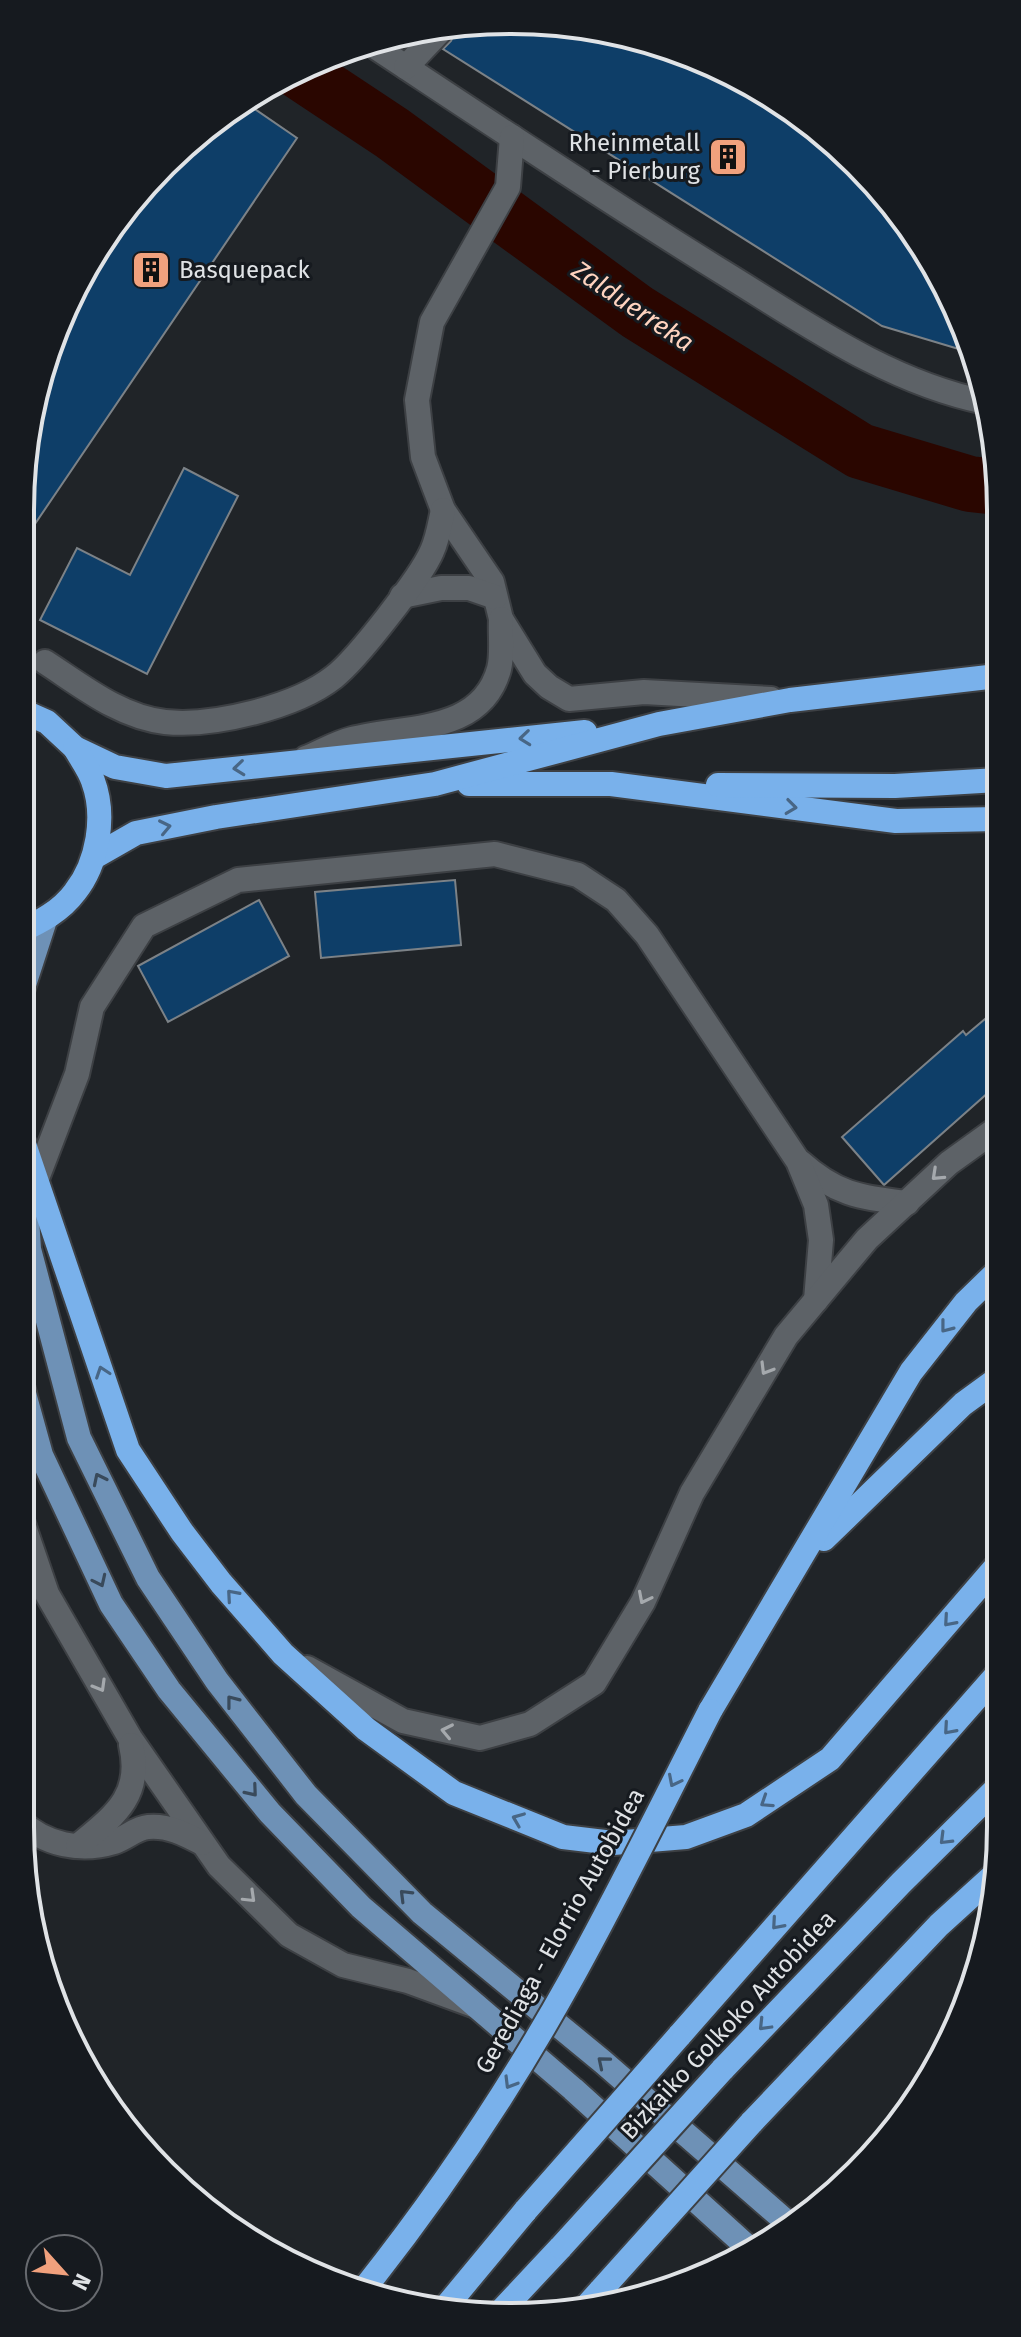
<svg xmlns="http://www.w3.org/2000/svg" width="1021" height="2337" font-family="'Fira Sans',sans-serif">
	<rect width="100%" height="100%" fill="#202428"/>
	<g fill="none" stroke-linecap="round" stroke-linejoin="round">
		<path stroke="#2a0600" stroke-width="56" d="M297 70 392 133 637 312 860 451 970 484 997 487"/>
	</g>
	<g fill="#0e3e68" stroke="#7c8287" stroke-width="2">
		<path d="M479 21 669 46 783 103 899 212 963 322 972 353 882 326 443 49 451 41 457 27Z"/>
		<path d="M249 105 297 138 20 546V510L46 352 142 187Z"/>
		<path d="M184 468 238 496 147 674 40 620 77 548 130 575Z"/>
		<path d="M455 880 461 945 321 958 315 892Z"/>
		<path d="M259 900 289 956 168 1022 138 966Z"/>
		<path d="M998 1008 999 1083 884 1185 842 1137 963 1031 966 1035Z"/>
	</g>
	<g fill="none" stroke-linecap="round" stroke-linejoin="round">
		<g stroke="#3d4044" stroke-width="28">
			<g id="minor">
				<path d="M377 48C492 124 607 201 724 273 807 324 888 382 985 402"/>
				<path d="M406 67 440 31"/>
				<path d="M512 137 508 187 432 322 417 400 423 457 443 510 492 582 501 619 535 674 549 687 569 699 644 692 771 699"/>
				<path d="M402 596 441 588H469L495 597"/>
				<path d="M45 662C82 686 120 717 165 722 213 727 296 707 334 677 357 659 421 577 432 551 438 538 440 523 443 510"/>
				<path d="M306 758C321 752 336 743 352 739 404 725 481 735 499 669 503 654 500 635 501 619"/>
				<path d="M800 1162C837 1195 859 1197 907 1203"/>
				<path d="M36 1181 77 1074 92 1007 144 926 238 880 495 854 578 875 616 900 647 935 798 1161 816 1205 821 1240 816 1300"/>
				<path d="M20 1515 47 1594 130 1738 219 1866 289 1935 343 1965 408 1981 476 2006"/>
				<path d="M307 1668 403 1721 480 1738 530 1724 594 1683 643 1602 692 1493 786 1336 867 1239 949 1163 999 1127"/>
				<path d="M20 1821C45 1845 81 1852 114 1842 126 1838 136 1828 148 1827 168 1825 185 1834 202 1843"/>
				<path d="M78 1846C114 1816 143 1796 131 1745"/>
			</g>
		</g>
		<g stroke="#3d4044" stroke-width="28">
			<g id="major">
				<path d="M20 997 45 920"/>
				<path d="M20 1109 29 1249 79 1438 148 1578 217 1681 306 1795 422 1913 603 2062 789 2224"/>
				<path d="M20 1379 41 1455 111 1604 169 1690 270 1813 361 1907 573 2089 753 2252"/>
			</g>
		</g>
		<g stroke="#3d4044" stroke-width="28">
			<g id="highway">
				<path d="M20 710 47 722 75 748 115 767 166 776 585 732"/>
				<path d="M469 784H611L896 821 998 819"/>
				<path d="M718 785 895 786 998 780"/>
				<path d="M94 857 136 833 216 817 435 784 659 724 790 700 997 676"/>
				<path d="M20 931C40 922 61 911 75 892 98 863 106 816 93 781 89 769 81 759 75 748"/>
				<path d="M24 1144 128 1450 182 1532 221 1583 283 1654 366 1729 454 1793 563 1837 613 1843 686 1837 746 1815 830 1759 1000 1562"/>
				<path d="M824 1539 963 1404 1000 1377"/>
				<path d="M710 1711 911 1372 966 1302 999 1270"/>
				<path d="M679 2036 1001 1670"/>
				<path d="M722 2070 901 1883 1001 1784"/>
				<path d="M751 2123 939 1925 993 1876"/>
				<path d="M444 2309 526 2210"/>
				<path d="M502 2310 561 2247"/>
				<path d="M583 2310 601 2290"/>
			</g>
		</g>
		<use href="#minor" stroke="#5d6267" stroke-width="24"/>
		<use href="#major" stroke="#6e91b6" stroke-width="24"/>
		<use href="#highway" stroke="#79b1eb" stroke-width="24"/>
		<g stroke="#3d4044" stroke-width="28" stroke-linecap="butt">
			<g id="highway-bridge">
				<path d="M526 2210 679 2036"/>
				<path d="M561 2247 722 2070"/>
				<path d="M364 2289C441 2192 510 2089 570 1981 619 1893 664 1801 710 1711"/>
				<path d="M601 2290 751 2123"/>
			</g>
		</g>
		<use href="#highway-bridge" stroke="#79b1eb" stroke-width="24"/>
	</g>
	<defs><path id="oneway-chevron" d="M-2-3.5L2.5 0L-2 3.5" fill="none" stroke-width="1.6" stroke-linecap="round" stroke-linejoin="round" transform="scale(2)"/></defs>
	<g stroke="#486685">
		<use href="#oneway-chevron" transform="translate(525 738) rotate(174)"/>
		<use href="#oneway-chevron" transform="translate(239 768) rotate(174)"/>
		<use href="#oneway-chevron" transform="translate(791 807) rotate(7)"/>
		<use href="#oneway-chevron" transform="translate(165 827) rotate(-12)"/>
		<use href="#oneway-chevron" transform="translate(946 1327) rotate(128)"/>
		<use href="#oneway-chevron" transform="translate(102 1372) rotate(-109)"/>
		<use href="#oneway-chevron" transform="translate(232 1595) rotate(-131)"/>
		<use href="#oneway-chevron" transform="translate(949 1621) rotate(131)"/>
		<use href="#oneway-chevron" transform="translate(949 1729) rotate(131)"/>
		<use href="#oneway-chevron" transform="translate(674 1781) rotate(117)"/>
		<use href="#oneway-chevron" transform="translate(766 1802) rotate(147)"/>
		<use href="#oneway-chevron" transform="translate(518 1819) rotate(-158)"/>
		<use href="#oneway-chevron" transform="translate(945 1839) rotate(135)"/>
		<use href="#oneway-chevron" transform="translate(777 1924) rotate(131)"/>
		<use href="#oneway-chevron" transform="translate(764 2025) rotate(134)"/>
		<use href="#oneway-chevron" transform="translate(510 2083) rotate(121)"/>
	</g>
	<g stroke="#a5a9ad">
		<use href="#oneway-chevron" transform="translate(937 1175) rotate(137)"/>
		<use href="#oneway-chevron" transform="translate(766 1369) rotate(121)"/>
		<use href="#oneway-chevron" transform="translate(644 1598) rotate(117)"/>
		<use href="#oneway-chevron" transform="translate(100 1686) rotate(60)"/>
		<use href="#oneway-chevron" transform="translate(447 1731) rotate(-168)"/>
		<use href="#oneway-chevron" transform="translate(250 1897) rotate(44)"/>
	</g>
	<g stroke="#394a5b">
		<use href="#oneway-chevron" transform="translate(99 1479) rotate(-116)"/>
		<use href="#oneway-chevron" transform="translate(100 1581) rotate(65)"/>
		<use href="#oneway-chevron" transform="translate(232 1701) rotate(-128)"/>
		<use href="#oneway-chevron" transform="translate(252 1791) rotate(50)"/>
		<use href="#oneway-chevron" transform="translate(405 1895) rotate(-135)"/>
		<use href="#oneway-chevron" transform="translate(603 2062) rotate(-140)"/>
	</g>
	<defs>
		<g id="building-square" transform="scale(2)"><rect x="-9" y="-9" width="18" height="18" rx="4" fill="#f1a17d" stroke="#161a1f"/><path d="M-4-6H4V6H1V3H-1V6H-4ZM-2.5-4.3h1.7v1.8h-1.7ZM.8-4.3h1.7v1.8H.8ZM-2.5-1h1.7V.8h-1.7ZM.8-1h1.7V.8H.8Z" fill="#111"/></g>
	</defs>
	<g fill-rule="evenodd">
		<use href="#building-square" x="728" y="157"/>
		<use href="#building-square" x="151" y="270"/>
	</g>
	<g text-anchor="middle" stroke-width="6" stroke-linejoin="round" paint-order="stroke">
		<g font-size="24" fill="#e0e3e6" stroke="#161a1f" text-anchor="end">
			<text x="700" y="151">Rheinmetall<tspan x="700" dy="28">- Pierburg</tspan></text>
			<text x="179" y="278" text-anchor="start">Basquepack</text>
		</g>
		<g font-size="24" fill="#e0e3e6" stroke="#161a1f">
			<text transform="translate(560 1931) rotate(-61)" y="8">Gerediaga - Elorrio Autobidea</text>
			<text transform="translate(728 2025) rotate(-47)" y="8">Bizkaiko Golkoko Autobidea</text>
		</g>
		<g font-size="26" font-style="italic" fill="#ffd3bf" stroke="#161a1f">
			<text transform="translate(633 306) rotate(34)" y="9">Zalduerreka</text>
		</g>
	</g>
	<path d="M0 0H1021V2337H0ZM510 34H511A476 476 0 0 1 987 510V1827A476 476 0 0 1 511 2303H510A476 476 0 0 1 34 1827V510A476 476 0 0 1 510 34Z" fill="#161a1f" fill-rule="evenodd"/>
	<path fill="none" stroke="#e0e3e6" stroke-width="4" d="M510 34H511A476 476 0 0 1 987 510V1827A476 476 0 0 1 511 2303H510A476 476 0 0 1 34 1827V510A476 476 0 0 1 510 34Z"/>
	<g transform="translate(64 2273) rotate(117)"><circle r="38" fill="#161a1f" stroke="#676a6f" stroke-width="2"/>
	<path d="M0-6L14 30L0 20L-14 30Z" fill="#f1a17d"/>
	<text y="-12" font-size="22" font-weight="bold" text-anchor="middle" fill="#e0e3e6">N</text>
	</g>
</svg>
